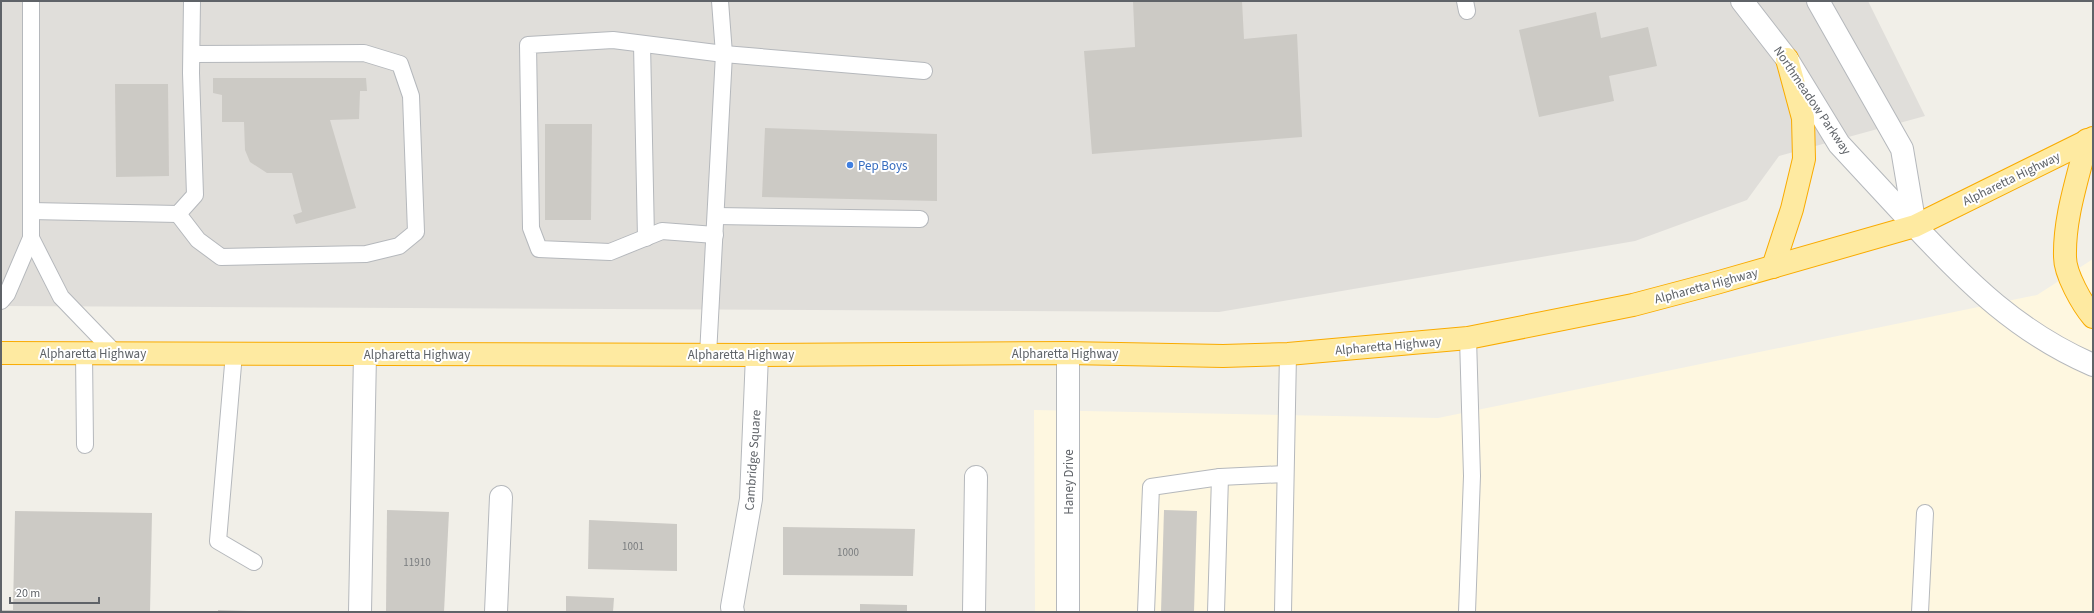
<svg xmlns="http://www.w3.org/2000/svg" width="2094" height="613" font-family="'Source Sans 3',sans-serif">
	<rect width="100%" height="100%" fill="#f1efe8"/>
	<path fill="#fef7e0" d="M2093 259V612H1035L1034 410 1438 418 2037 295Z"/>
	<path fill="#e0deda" d="M1 1H1868L1925 116 1779 156 1747 200 1635 241 1219 312 1 306Z"/>
	<g fill="#cccac5">
		<path d="M1133 1H1242L1244 39 1297 34 1302 137 1092 154 1084 51 1135 47Z"/>
		<path d="M1596 12 1601 38 1648 27 1657 66 1609 76 1614 101 1539 117 1519 30Z"/>
		<path d="M213 78H366L367 91H360L359 119 330 120 356 208 296 224 293 215 302 212 292 173H267L250 162 245 150 244 122H222V95L213 93Z"/>
		<path d="M115 84H168L169 176 116 177Z"/>
		<path d="M545 124H592L591 220H545Z"/>
		<path d="M765 128 937 134V201L762 197Z"/>
		<path d="M387 510 449 512 444 612H386Z"/>
		<path d="M1164 510 1197 511 1194 612H1161Z"/>
		<path d="M15 511 152 513 150 612H1V610H13Z"/>
		<path d="M589 520 677 524V571L588 569Z"/>
		<path d="M783 527 915 529 913 576 783 575Z"/>
		<path d="M566 596 614 598 613 612H566Z"/>
		<path d="M860 604 907 605V612H860Z"/>
		<path d="M218 610 248 611V612H218Z"/>
	</g>
	<g fill="none" stroke-linecap="round" stroke-linejoin="round">
		<g stroke="#b5b8bc" stroke-width="18">
			<g id="service">
				<path d="M1465 1 1467 11"/>
				<path d="M642 44 646 238"/>
				<path d="M31 211 178 214 195 195 191 73 192 1"/>
				<path d="M178 214 198 240 221 257 366 254 399 246 416 232 411 96 400 64 364 53 192 54"/>
				<path d="M716 216 920 219"/>
				<path d="M715 235 662 231 610 252 539 249 531 228 528 45 613 40 724 54 924 71"/>
				<path d="M31 238 61 297 115 353"/>
				<path d="M1 301 7 294 31 238V1"/>
				<path d="M84 353 85 445"/>
				<path d="M234 353 218 541 254 562"/>
				<path d="M708 355 724 54 720 1"/>
				<path d="M1146 612 1151 487 1220 477 1285 474"/>
				<path d="M1216 612 1220 477"/>
				<path d="M1283 612 1288 354"/>
				<path d="M1467 612 1472 476 1468 338"/>
				<path d="M1920 612 1925 513"/>
			</g>
		</g>
		<g stroke="#b5b8bc" stroke-width="24">
			<g id="minor">
				<path d="M1742 1 1787 59 1839 144 1915 226"/>
				<path d="M1818 1 1902 149 1915 226"/>
				<path d="M360 612 365 354"/>
				<path d="M496 612 501 497"/>
				<path d="M733 612 732 607 751 499 757 355"/>
				<path d="M974 612 976 477"/>
				<path d="M1068 612V353"/>
			</g>
		</g>
		<g stroke="#b5b8bc" stroke-width="24">
			<path id="tertiary" d="M1915 226C1969 284 2019 333 2093 365"/>
		</g>
		<g stroke="#f9ab00" stroke-width="24">
			<g id="trunk">
				<path d="M2087 140C2078 178 2064 217 2065 257 2065 274 2082 304 2093 317"/>
				<path d="M1773 267 1792 209 1804 159 1803 118 1787 59"/>
				<path d="M1 353 757 355 1068 353 1223 356 1288 354 1468 338 1633 305 1716 283 1915 226 2093 138"/>
			</g>
		</g>
		<use href="#service" stroke="#fff" stroke-width="16"/>
		<use href="#minor" stroke="#fff" stroke-width="22"/>
		<use href="#tertiary" stroke="#fff" stroke-width="22"/>
		<use href="#trunk" stroke="#feeaa1" stroke-width="22"/>
	</g>
	<circle fill="#3f7fe0" stroke="#fff" stroke-width="1.5" cx="850" cy="165" r="4"/>
	<g text-anchor="middle" stroke-width="4" stroke-linejoin="round" paint-order="stroke">
		<g font-size="11" fill="#7a7d7f">
			<text x="633" y="550">1001</text>
			<text x="848" y="556">1000</text>
			<text x="417" y="566">11910</text>
		</g>
		<g font-size="13" fill="#5f6368" stroke="#fff">
			<text transform="translate(1813 100) rotate(56)" y="5">Northmeadow Parkway</text>
			<text transform="translate(2011 178) rotate(-26)" y="5">Alpharetta Highway</text>
			<text transform="translate(1706 285) rotate(-15)" y="5">Alpharetta Highway</text>
			<text transform="translate(1388 345) rotate(-5)" y="5">Alpharetta Highway</text>
			<text x="93" y="358">Alpharetta Highway</text>
			<text x="1065" y="358">Alpharetta Highway</text>
			<text x="417" y="359">Alpharetta Highway</text>
			<text x="741" y="359">Alpharetta Highway</text>
			<text transform="translate(752 460) rotate(-86)" y="5">Cambridge Square</text>
			<text transform="translate(1068 482) rotate(-90)" y="5">Haney Drive</text>
		</g>
		<g font-size="13" fill="#366cbe" stroke="#fff" text-anchor="start">
			<text x="858" y="170">Pep Boys</text>
		</g>
	</g>
	<rect width="2094" height="613" fill="none" stroke="#5f6368" stroke-width="4"/>
	<path d="M10 597v6h89v-6" fill="none" stroke="#5f6368" stroke-width="2"/>
	<text x="16" y="597" font-size="12" fill="#5f6368" stroke="#ffffff" stroke-width="3" paint-order="stroke">20 m</text>
</svg>
